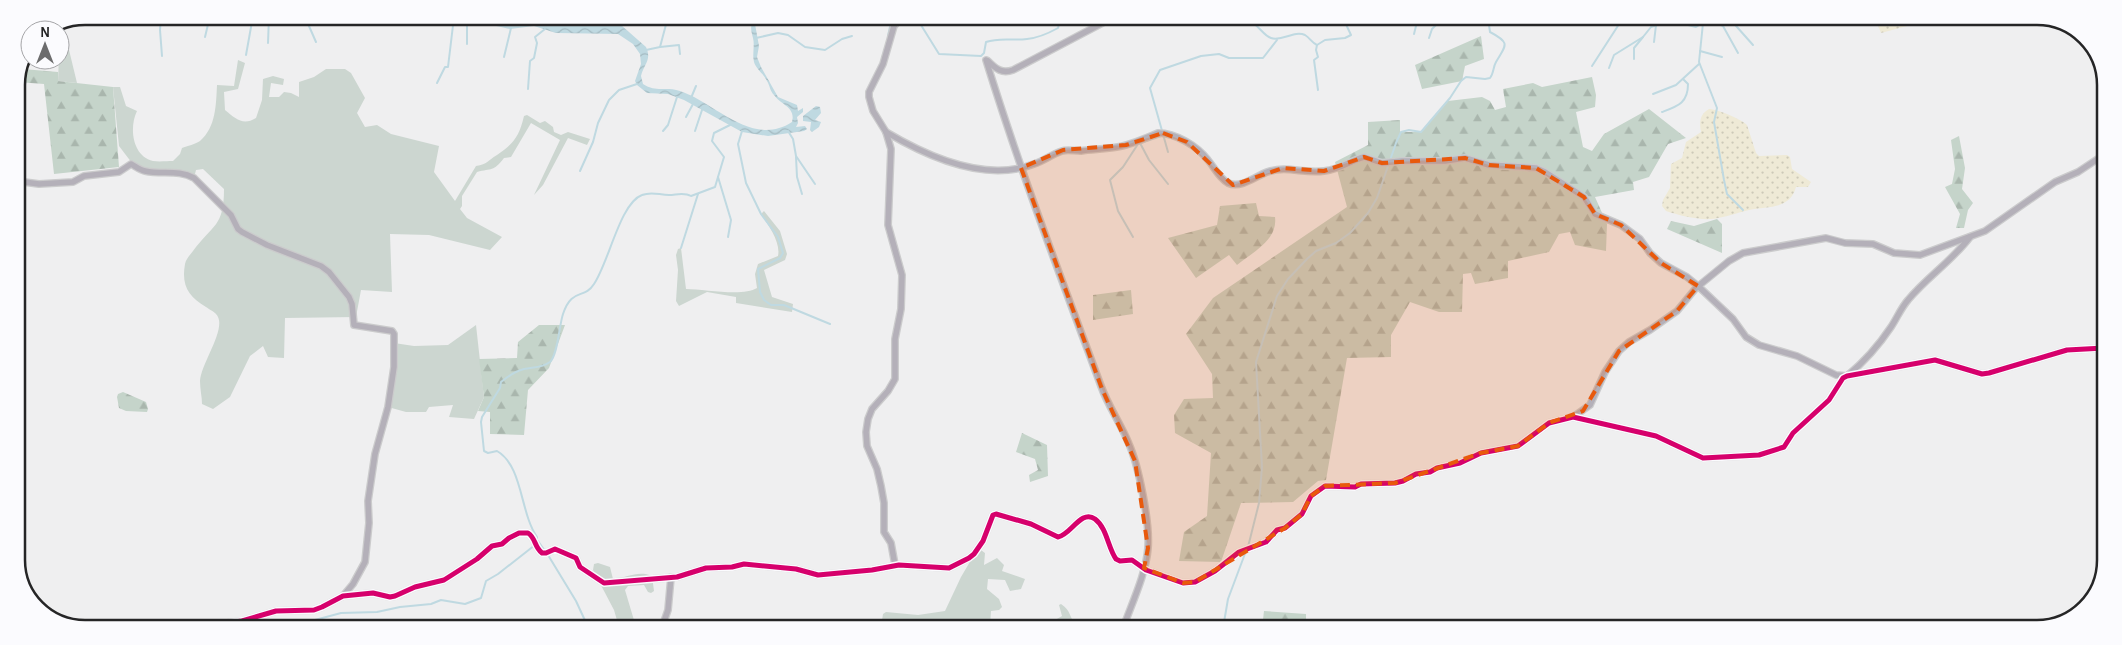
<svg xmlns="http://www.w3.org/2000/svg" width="2122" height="645" font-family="'Alegreya Sans',sans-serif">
	<defs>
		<pattern id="forest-firs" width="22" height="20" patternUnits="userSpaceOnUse" patternTransform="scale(1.25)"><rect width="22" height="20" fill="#c5d4ca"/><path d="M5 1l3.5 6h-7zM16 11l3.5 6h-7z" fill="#a9b6ad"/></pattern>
		<pattern id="sand-dots" width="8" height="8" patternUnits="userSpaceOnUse" patternTransform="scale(1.25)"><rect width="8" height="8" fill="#efead6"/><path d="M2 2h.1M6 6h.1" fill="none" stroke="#cdc9b8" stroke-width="1.8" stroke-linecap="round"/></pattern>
		<pattern id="water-waves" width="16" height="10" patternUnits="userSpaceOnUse" patternTransform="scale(1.25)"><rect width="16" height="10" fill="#bfd9e1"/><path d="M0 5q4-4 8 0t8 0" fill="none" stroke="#a4bac1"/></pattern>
	</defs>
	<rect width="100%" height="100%" fill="#efeff0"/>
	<g fill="#ccd6d0">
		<path d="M63 25 77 83 58 81 60 30H54Z"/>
		<path d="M238 60 245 63 238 89 224 92 225 110C236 119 243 126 256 118L262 100 263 79 273 76 284 79 283 85 271 83 269 97H279L284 92 291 93 299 97V82L314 77 326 69H345L351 73 365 98 357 113 365 127 377 125 391 134 439 146 434 172 455 201 476 166C488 164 487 161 497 155 514 143 519 137 524 116L527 115 540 123 545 121 553 127 554 132 561 135 568 132 590 139 587 145 568 138 543 185 534 195 560 140 531 123 511 157 504 158C493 172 492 168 477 172L462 196V206L460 209 467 218 502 237 490 250 429 235 390 234 392 292 361 290 356 317 285 318 284 358 268 357 263 346 250 356 230 397 213 409 202 404C202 397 200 389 200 381 201 364 225 331 218 317 216 312 210 310 206 307 189 297 181 286 185 264 186 259 190 255 193 251 213 224 224 227 224 189L203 169 196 170 194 178 135 167 119 146 113 87H120L126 106 137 111C129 127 132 156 153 161 159 162 167 161 173 161L180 154 182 148C187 146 196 144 200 141 216 127 216 105 217 85L234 86Z"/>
		<path d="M764 211 780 231 787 254 785 260 764 270 772 297 793 304 792 312 736 303V297L707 292 679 306 676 301 678 270 676 255 678 249 681 248 686 289C704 289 743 297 757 288L755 274 758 264 778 256C781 242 768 225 761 214Z"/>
		<path d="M476 325 484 397 474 419 449 417 453 405 429 407 426 412H406L388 407 394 343 414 346 448 345Z"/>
		<path d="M978 548 985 553 984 565 997 558 1004 565 1002 571 1025 579 1021 589 1010 591 1005 580 988 579 987 589 999 599 1002 607 999 610 991 611 990 625 992 627H881L883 614 886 612 918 615 945 611 961 577Z"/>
		<path d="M598 563 610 567 613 579C627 578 638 570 652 576L654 591 651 593 648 592 644 585 628 586 625 590 636 627H619L614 610 593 570 594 564Z"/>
		<path d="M1061 604C1071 610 1070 619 1077 628H1053L1055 620 1062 616 1059 605Z"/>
	</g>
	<g fill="url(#forest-firs)">
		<path d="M1481 36 1484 59 1465 66 1462 81 1422 89 1415 65Z"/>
		<path d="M23 69 58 72V81L113 87 119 167 54 174 44 84 17 82Z"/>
		<path d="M1592 77 1596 95 1595 107 1576 112 1583 147 1592 151 1604 134 1649 109 1686 138 1668 144 1649 177 1633 182 1634 190 1595 197 1607 224 1606 251 1575 245 1570 232 1559 234 1549 252 1508 261V278L1475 284 1471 273 1463 274 1462 312H1439L1410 302 1391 335V357L1347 358 1326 480 1318 481 1293 502 1241 503 1221 562 1179 561 1184 532 1207 516 1211 453 1175 433 1174 415 1184 399 1213 398 1212 374 1186 334 1213 298 1347 207 1335 162 1368 145V122L1400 120V132H1421L1448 101 1482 97 1490 101 1495 110 1506 107 1503 89 1533 83 1542 87Z"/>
		<path d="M1959 136 1965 168 1962 189 1973 203 1968 210 1964 228H1956L1960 214 1945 187 1952 184 1955 169 1951 140Z"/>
		<path d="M1256 203 1259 216 1275 217C1278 240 1253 252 1237 265L1229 255 1196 278 1168 238 1217 225 1220 206Z"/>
		<path d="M1717 219 1722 224V253L1667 229 1671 221 1694 226Z"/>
		<path d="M1131 290 1133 314 1093 320V295Z"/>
		<path d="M539 325H565L549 368 528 390 524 435 490 434V412L478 411 484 397 479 359 517 358 518 342Z"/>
		<path d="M123 392 146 402 148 409 147 412 126 411 119 408 117 397 118 394Z"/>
		<path d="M1022 433 1047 445 1048 476 1030 482 1029 475 1038 470 1035 459 1016 452Z"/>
		<path d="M1264 611 1306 614V628H1262Z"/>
	</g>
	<g fill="url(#sand-dots)">
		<path d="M1875 18H1906L1907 26 1881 33Z"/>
		<path d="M1709 109C1717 109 1741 119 1747 125L1756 153 1759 156 1787 155 1790 157 1792 169 1811 182 1808 187H1796C1790 210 1767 206 1749 210 1736 213 1724 218 1711 219 1697 220 1678 215 1666 211L1662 206 1663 200 1670 188 1671 164 1682 158 1686 142 1701 132C1699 122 1700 114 1709 109Z"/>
	</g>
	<g fill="url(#water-waves)">
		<path d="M469 17H542L554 23 564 20 613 21 621 25 646 47C652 60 644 64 641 76L643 84C657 93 665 86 680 91 716 103 752 148 792 122 796 107 781 105 774 95 770 91 770 86 767 81 764 74 756 69 754 62 752 54 755 46 753 38 751 30 749 25 756 17H771L761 19 755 24 759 46 757 57 761 67 778 97 797 105 798 111 803 108V112L797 117 798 123 796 127 805 126 807 129 804 131 768 136 742 132 684 100 668 94 647 93 637 85 635 81 641 64 640 54 633 44 618 34 556 33 534 26 510 29 469 20Z"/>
		<path d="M816 106 820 107 821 113 815 120 821 122 819 127 812 132 810 130 811 122 803 121V116Z"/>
	</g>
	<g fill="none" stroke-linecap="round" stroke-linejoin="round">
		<g stroke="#bfd9e1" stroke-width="2">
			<path d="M161 16 160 30 162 56"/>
			<path d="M305 17 316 42"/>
			<path d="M458 17 471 19"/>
			<path d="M916 17 939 54 981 56 984 53 986 42C1000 37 1013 41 1027 39 1038 38 1049 33 1058 28L1061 17"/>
			<path d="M1243 18C1258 22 1262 35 1271 38 1282 42 1294 30 1305 35 1310 38 1312 43 1317 45L1325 40 1345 38 1351 35 1343 18"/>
			<path d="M1678 18 1680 23 1696 27 1703 23 1705 18"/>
			<path d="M1707 18 1723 26 1738 53"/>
			<path d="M1729 18 1753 45"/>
			<path d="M1812 18 1819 25"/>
			<path d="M407 19 408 17"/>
			<path d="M1711 20 1717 18"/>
			<path d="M876 23 891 22"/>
			<path d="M1703 23 1699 62 1717 108 1714 122 1724 180 1727 194 1743 210"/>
			<path d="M552 24V17"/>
			<path d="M59 27V30"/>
			<path d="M1414 34 1418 18"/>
			<path d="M888 36 892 17"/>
			<path d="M205 37 210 16"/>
			<path d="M756 38 778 33 788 35 805 47 825 50 842 39 852 36"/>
			<path d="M1429 38 1432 29 1436 25 1435 18"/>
			<path d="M1654 42 1656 25"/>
			<path d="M268 43 269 16"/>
			<path d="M467 44V25L474 19"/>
			<path d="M1317 45 1316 50 1318 57 1314 60 1318 90"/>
			<path d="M660 47 679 45 680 54"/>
			<path d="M646 50 660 47 668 17"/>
			<path d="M1700 51 1722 57"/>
			<path d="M246 55 253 16"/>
			<path d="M504 57 511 28"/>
			<path d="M882 58 886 46"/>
			<path d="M1634 59V48L1643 37"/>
			<path d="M1592 66 1623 18"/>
			<path d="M1609 68 1614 55 1643 37 1651 27 1666 22 1667 18"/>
			<path d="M437 83 445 67H448L454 17"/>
			<path d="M528 89 530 61 534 58 537 43 535 37 545 29"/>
			<path d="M1653 94 1676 85 1699 64"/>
			<path d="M691 98 696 86"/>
			<path d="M1662 112C1678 106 1688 103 1688 84L1683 79"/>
			<path d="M686 117 693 104"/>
			<path d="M663 131 668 125 677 97"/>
			<path d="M695 131 703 107"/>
			<path d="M742 131 738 144 746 183 761 214 778 237 783 253 780 258 758 269 760 292 764 300 771 305H784L830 324"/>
			<path d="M788 131 793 139 796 156 815 184"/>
			<path d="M1140 143 1149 160 1168 184"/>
			<path d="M1168 152 1150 88 1160 70 1201 56 1219 54 1229 58H1263L1277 40"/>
			<path d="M796 157 797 177 802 194"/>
			<path d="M580 171 593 142 598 123 609 100 619 90 637 84"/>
			<path d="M718 177 731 220 728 237"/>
			<path d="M1133 237 1118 211 1110 180 1123 167 1138 144 1161 136"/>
			<path d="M681 248 698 194"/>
			<path d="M537 541V537C520 513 523 466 497 451L488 453 484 451 481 422 482 417 500 388 501 382C507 377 516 371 524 369 533 367 542 368 550 362 558 354 559 326 563 314 572 287 584 300 594 284 609 262 620 203 642 195 652 191 659 195 669 195 676 195 684 192 691 196L715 187 724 157 712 141 714 133 730 125"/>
			<path d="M538 541 545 551"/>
			<path d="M1248 547 1259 503 1262 467 1256 362 1277 296 1288 279 1307 259 1316 251 1336 243 1350 233 1368 213 1377 198 1396 143 1401 132 1409 130 1421 132 1450 98 1461 81 1466 77 1485 79 1490 78C1494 73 1493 67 1496 62 1506 45 1511 43 1490 32L1488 18"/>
			<path d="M548 555 576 601 588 627"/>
			<path d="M257 627 281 621 315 620 341 613 377 612 400 607 431 604 441 600 465 604 481 598 486 581 498 574 535 545"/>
			<path d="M1223 628 1228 599 1246 551"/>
		</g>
		<g stroke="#cbcbcc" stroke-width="8">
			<g id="minor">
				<path d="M986 60C1020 170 1061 278 1101 386 1108 406 1121 424 1129 444 1139 467 1150 523 1148 548 1146 574 1132 603 1123 628"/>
				<path d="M988 61C996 69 1002 74 1013 70L1112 18"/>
				<path d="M886 132C928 157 985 183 1034 164 1044 161 1052 154 1062 151 1067 149 1075 151 1081 151 1094 149 1114 149 1126 145 1137 142 1148 137 1158 133 1176 133 1197 146 1208 160 1214 167 1219 178 1228 183 1241 189 1256 176 1267 172 1287 165 1304 174 1324 171 1342 169 1349 161 1364 157L1382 163 1402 161H1445L1465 158 1489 165 1536 168 1545 172 1584 197 1595 214 1621 225 1640 239 1650 253 1661 263 1687 277 1698 286 1733 319 1746 337 1759 345 1797 356 1836 375 1847 376C1864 362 1879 345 1891 327 1897 318 1901 308 1908 300 1927 277 1952 261 1970 237"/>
				<path d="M16 177 24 182 39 184 73 182 84 176 119 172 131 164C135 166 140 170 145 171 162 175 178 169 194 178L231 215 238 229 242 232 267 245 321 266 329 272 349 297 352 304 354 325 392 331 394 334V367L388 407 375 454 368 501 369 523 365 562 353 584 343 596"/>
				<path d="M1573 417 1590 405 1605 372 1619 351 1629 342 1650 330 1677 311 1696 288 1729 261 1743 253 1826 238 1845 243 1873 244 1894 253 1920 255 1985 231 2055 182 2078 172 2105 154"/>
				<path d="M895 565 891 543 884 532V503L881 486 877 469 867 446 866 432 868 419 872 409 888 391 895 379V339L901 309 902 275 888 225 891 149 886 132 873 111 869 97V92L883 64 894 26 902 17"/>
				<path d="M198 627 242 621 276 611 314 610 322 607 343 596 373 593 390 597 395 596 415 587 444 580 477 559 492 546 502 544 509 538 519 533H528C536 538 534 547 542 553H546L555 549 576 558 580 567 604 583 677 577 706 568 732 567 744 564 796 569 818 575 872 570 899 565 949 568 969 558 974 554 983 541 993 515 996 514 1031 524 1058 537C1071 535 1081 509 1095 519 1107 528 1108 548 1116 559L1120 561 1132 560 1146 570 1183 583 1195 582 1215 571 1239 552 1266 542 1277 530 1285 528 1302 514 1311 496 1325 486 1355 487 1361 484 1395 483 1403 481 1416 474 1430 472 1437 468 1460 463 1481 453 1518 446 1549 423 1573 417 1656 436 1703 458 1759 455 1784 447 1793 433 1829 400 1843 378 1847 376 1935 360 1982 374 1989 373 2067 350 2104 348"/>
				<path d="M662 627 668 610 671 577"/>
			</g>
		</g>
		<use href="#minor" stroke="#b4b0b9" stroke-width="5.5"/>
		<g stroke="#fbfbfe" stroke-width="8">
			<path id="cycleway" d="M198 627 242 621 276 611 314 610 322 607 343 596 373 593 390 597 395 596 415 587 444 580 477 559 492 546 502 544 509 538 519 533H528C536 538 534 547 542 553H546L555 549 576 558 580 567 604 583 677 577 706 568 732 567 744 564 796 569 818 575 872 570 899 565 949 568 969 558 974 554 983 541 993 515 996 514 1031 524 1058 537C1071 535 1081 509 1095 519 1107 528 1108 548 1116 559L1120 561 1132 560 1146 570 1183 583 1195 582 1215 571 1239 552 1266 542 1277 530 1285 528 1302 514 1311 496 1325 486 1355 487 1361 484 1395 483 1403 481 1416 474 1430 472 1437 468 1460 463 1481 453 1518 446 1549 423 1573 417 1656 436 1703 458 1759 455 1784 447 1793 433 1829 400 1843 378 1847 376 1935 360 1982 374 1989 373 2067 350 2104 348"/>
		</g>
		<use href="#cycleway" stroke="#d6006c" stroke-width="5"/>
	</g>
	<path fill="#e8590c" fill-opacity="0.2" stroke="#e8590c" stroke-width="4" stroke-dasharray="10 6" stroke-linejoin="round" d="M1163 133 1187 142 1233 185 1283 168 1324 171 1364 157 1382 163 1465 158 1489 165 1536 168 1584 197 1595 214 1621 225 1661 263 1698 286 1677 311 1619 351 1583 411 1549 423 1518 446 1481 453 1395 483 1325 486 1311 496 1302 514 1285 528 1195 582 1183 583 1144 568 1148 548 1135 461 1102 389 1021 168 1063 150 1126 145Z"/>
	<path d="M0 0H2122V645H0ZM85 25H2037A60 60 0 0 1 2097 85V560A60 60 0 0 1 2037 620H85A60 60 0 0 1 25 560V85A60 60 0 0 1 85 25Z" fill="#fbfbfe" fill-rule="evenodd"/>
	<path fill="none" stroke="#252526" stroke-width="2.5" d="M85 25H2037A60 60 0 0 1 2097 85V560A60 60 0 0 1 2037 620H85A60 60 0 0 1 25 560V85A60 60 0 0 1 85 25Z"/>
	<g transform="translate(45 45)"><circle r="24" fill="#fbfbfe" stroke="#a5a5a8"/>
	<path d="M0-4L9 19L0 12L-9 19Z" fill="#6c6c6d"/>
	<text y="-8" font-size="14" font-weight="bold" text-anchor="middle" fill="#252526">N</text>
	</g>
</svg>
